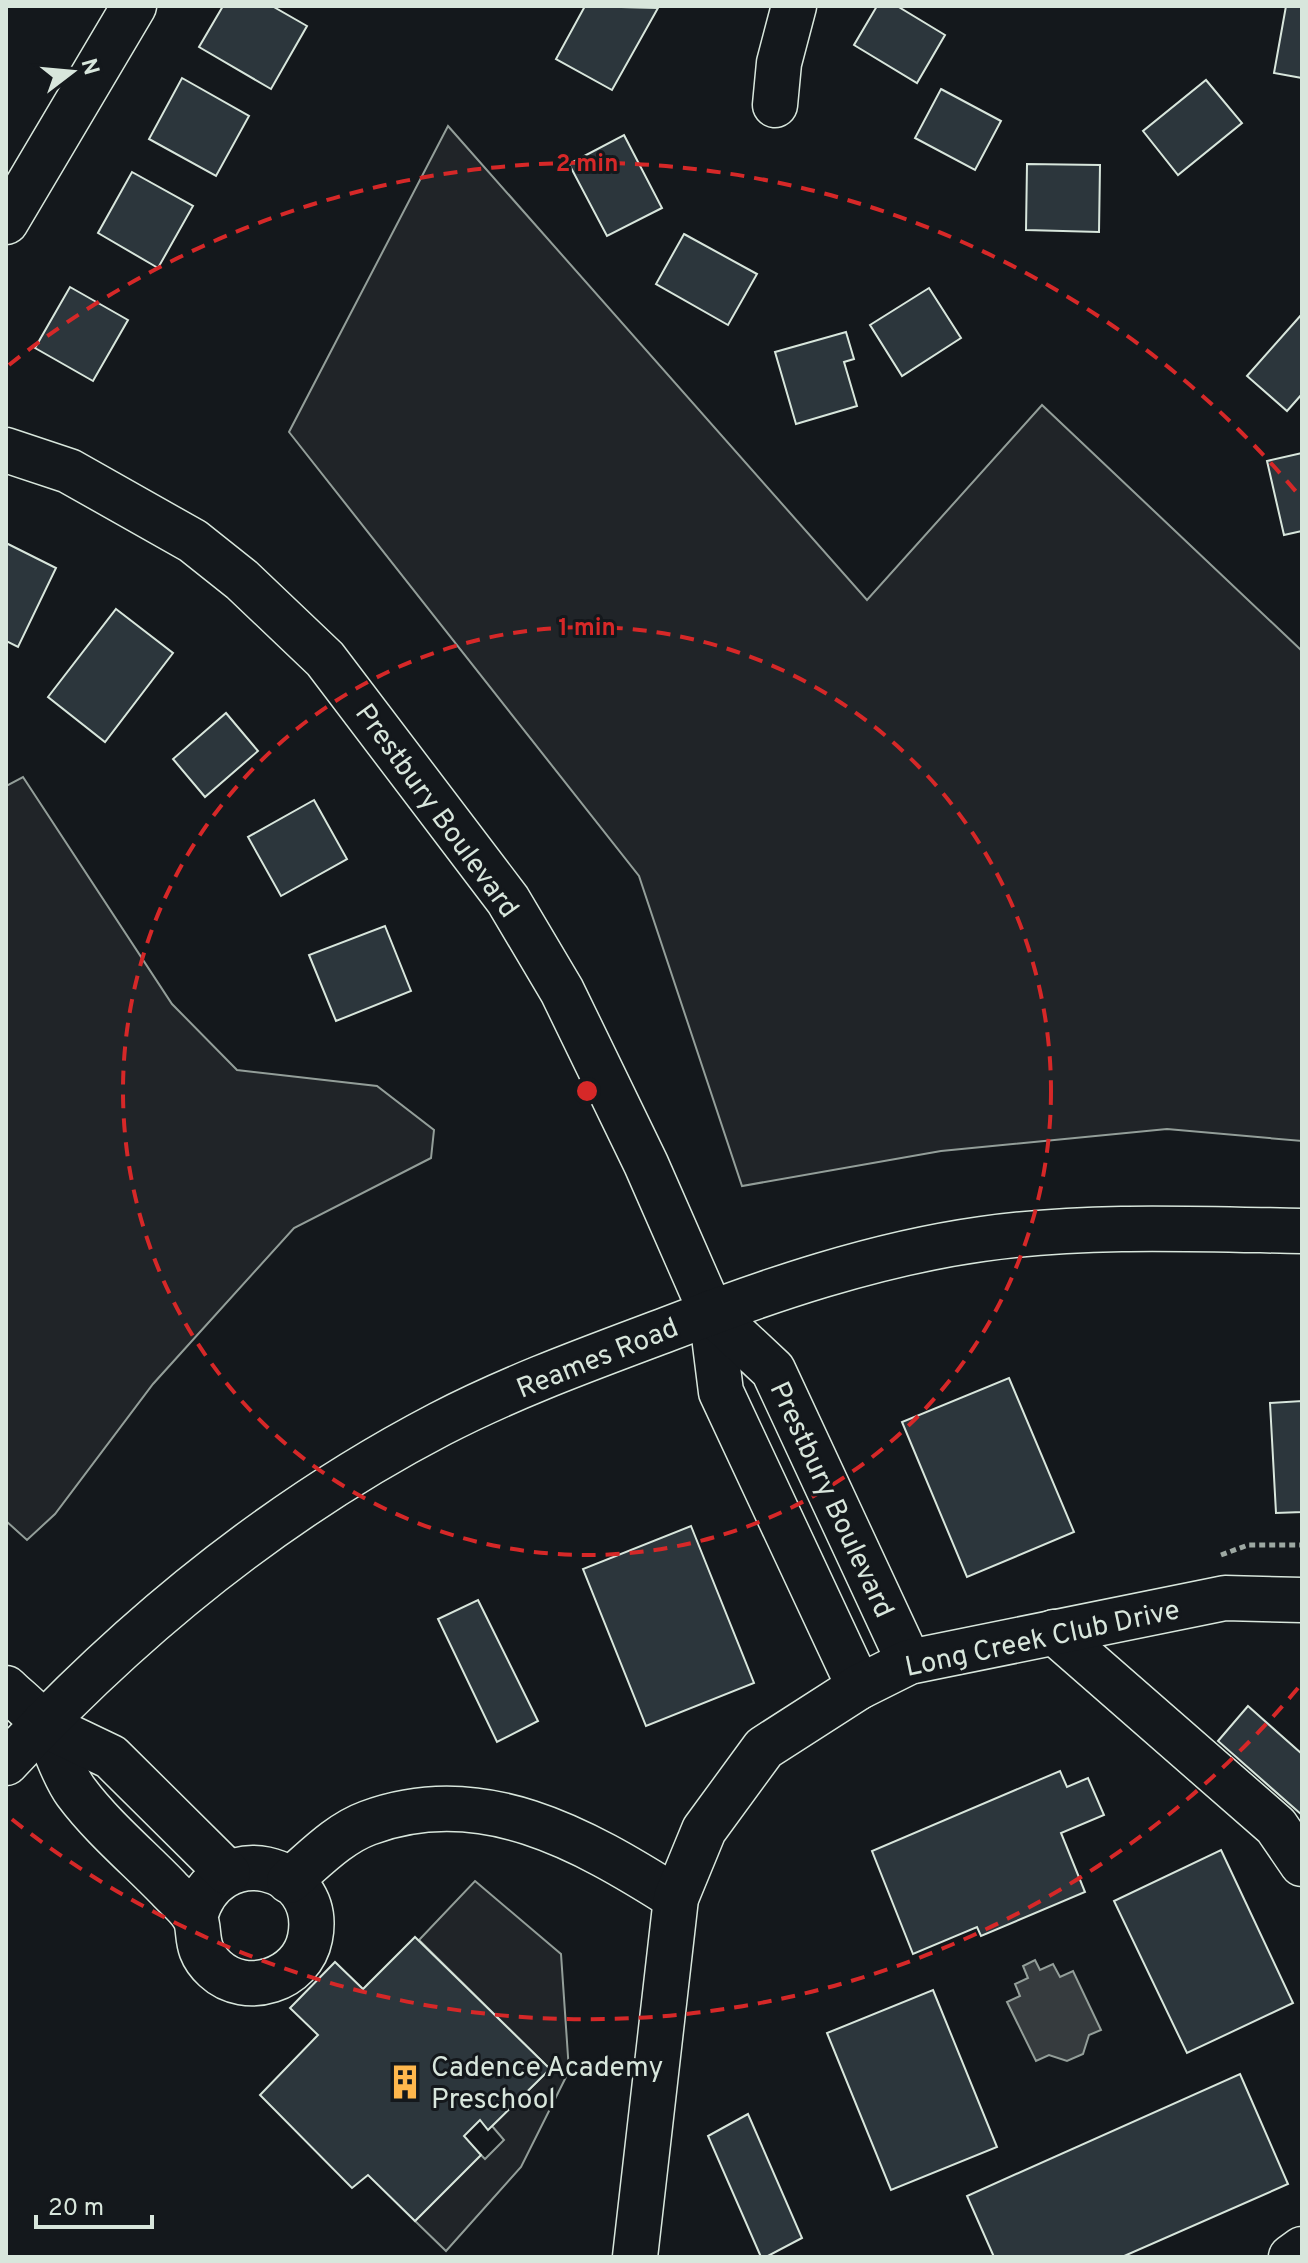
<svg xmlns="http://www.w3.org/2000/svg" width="1308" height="2263" font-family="Overpass,sans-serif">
	<rect width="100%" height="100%" fill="#14181c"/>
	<g fill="#202428" stroke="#939e99" stroke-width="2">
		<path d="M448 126 867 600 1042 405 1302 651V1141L1167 1129 941 1151 742 1186 639 876 289 432Z"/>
		<path d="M23 777 172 1004 237 1070 377 1086 434 1130 431 1158 294 1228 153 1384 55 1514 27 1540 6 1521V786Z"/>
		<path d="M475 1881 561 1954 569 2071 521 2167 446 2251 415 2221 481 2155 485 2159 504 2140 492 2126 550 2069 419 1940Z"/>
	</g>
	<path fill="#363b3e" stroke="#939e99" stroke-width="2" d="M1035 1960 1040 1970 1053 1964 1060 1977 1073 1971 1101 2030 1089 2035 1083 2054 1067 2061 1049 2055 1036 2061 1007 2002 1020 1996 1015 1984 1028 1978 1023 1966Z"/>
	<g fill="#2c363c" stroke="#d8e6dc" stroke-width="2">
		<path d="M223 6H272L307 26 271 89 199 47Z"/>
		<path d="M585 6 658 8 612 90 556 59Z"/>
		<path d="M877 6H897L945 35 917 83 854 45Z"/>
		<path d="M1286 6H1302V78L1274 73Z"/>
		<path d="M182 78 249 116 216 176 149 139Z"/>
		<path d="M1206 80 1242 123 1178 175 1143 131Z"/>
		<path d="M941 89 1001 121 975 170 915 138Z"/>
		<path d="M624 135 662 208 607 236 569 164Z"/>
		<path d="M1027 164 1100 165 1099 232 1026 230Z"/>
		<path d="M132 172 193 206 158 268 98 233Z"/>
		<path d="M684 234 757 274 728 325 656 284Z"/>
		<path d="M70 287 128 320 93 381 35 348Z"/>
		<path d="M929 288 961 338 902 376 870 325Z"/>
		<path d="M1302 314V394L1287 411 1247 376Z"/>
		<path d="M846 332 854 359 844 362 857 406 796 424 775 352Z"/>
		<path d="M1302 453V531L1284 535 1267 461Z"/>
		<path d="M6 543 56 568 18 647 6 641Z"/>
		<path d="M116 609 173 653 105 742 48 697Z"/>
		<path d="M226 713 258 751 205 797 173 759Z"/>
		<path d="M314 800 347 859 281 896 248 837Z"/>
		<path d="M385 926 411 991 336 1021 309 955Z"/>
		<path d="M1009 1378 1074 1532 967 1577 902 1422Z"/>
		<path d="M1302 1401V1512L1276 1513 1270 1403Z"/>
		<path d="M691 1526 754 1683 646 1726 583 1569Z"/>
		<path d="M478 1600 538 1721 497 1742 438 1619Z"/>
		<path d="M1248 1706 1302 1754V1815L1218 1741Z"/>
		<path d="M1060 1771 1067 1787 1088 1778 1104 1815 1061 1833 1085 1892 981 1936 977 1927 913 1954 872 1851Z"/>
		<path d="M1221 1850 1293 2003 1187 2053 1114 1901Z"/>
		<path d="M415 1937 550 2069 488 2130 480 2120 464 2136 481 2155 415 2221 368 2175 352 2188 260 2095 318 2035 290 2008 335 1962 363 1989Z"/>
		<path d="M933 1990 997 2147 891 2190 827 2033Z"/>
		<path d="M1240 2074 1288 2184 1122 2257H994L967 2196Z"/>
		<path d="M748 2114 802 2238 766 2257H761L708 2136Z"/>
	</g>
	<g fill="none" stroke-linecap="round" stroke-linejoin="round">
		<g stroke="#d8e6dc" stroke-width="47">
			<g id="minor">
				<path d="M775 105 779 63 794 6"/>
				<path d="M6 222 134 6"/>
				<path d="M6 450 69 471 193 541 242 580 325 659 508 900 562 991 646 1164 711 1312 721 1392 859 1687"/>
				<path d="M711 1312 773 1370 909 1662"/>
				<path d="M1054 1632 1276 1826 1302 1864"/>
				<path d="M6 1688C18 1700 35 1712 44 1727 56 1747 62 1773 76 1792 102 1827 138 1857 168 1888 176 1897 187 1905 193 1915 203 1929 191 1947 215 1969 246 1998 302 1980 310 1938 325 1863 216 1837 195 1917"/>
				<path d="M42 1724 111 1757 228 1873"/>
				<path d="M289 1881C314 1860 338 1834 368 1823 481 1781 583 1839 676 1898"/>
				<path d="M635 2257 676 1898 704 1830 764 1748 859 1687 909 1662 1225 1598 1302 1600"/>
				<path d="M1291 2257 1302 2249"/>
			</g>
		</g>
		<g stroke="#d8e6dc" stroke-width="47">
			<path id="major" d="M6 1763C132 1627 275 1510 440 1424 513 1386 591 1358 668 1329 769 1290 875 1254 982 1239 1088 1224 1196 1229 1302 1231"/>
		</g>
		<path stroke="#9da8a2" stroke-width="5" stroke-dasharray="6 4" stroke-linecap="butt" d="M1221 1555 1248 1545H1302"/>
		<use href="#minor" stroke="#14181c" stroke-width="44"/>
		<use href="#major" stroke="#14181c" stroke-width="44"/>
	</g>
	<g fill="none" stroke="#d62828" stroke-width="4" stroke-dasharray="14 10">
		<circle cx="587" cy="1091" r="464"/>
		<path d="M1298 1688A928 928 0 0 1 9 1817M9 365A928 928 0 0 1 1298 494"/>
	</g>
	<defs>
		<g id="building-bare" transform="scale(2.76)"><path d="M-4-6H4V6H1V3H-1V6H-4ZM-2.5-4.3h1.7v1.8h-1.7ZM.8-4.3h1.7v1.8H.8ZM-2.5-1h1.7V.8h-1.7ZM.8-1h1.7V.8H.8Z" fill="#ffb74d" stroke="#14181c" stroke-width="2.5" paint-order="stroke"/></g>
	</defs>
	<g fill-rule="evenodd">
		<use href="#building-bare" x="405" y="2082"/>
	</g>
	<g text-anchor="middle" stroke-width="6" stroke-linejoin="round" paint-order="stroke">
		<g font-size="28" fill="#d8e6dc" stroke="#14181c">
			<text transform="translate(438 810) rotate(54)" y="10">Prestbury Boulevard</text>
			<text transform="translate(597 1357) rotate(-22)" y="10">Reames Road</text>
			<text transform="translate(833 1499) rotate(65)" y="10">Prestbury Boulevard</text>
			<text transform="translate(1042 1637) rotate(-12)" y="10">Long Creek Club Drive</text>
		</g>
		<g font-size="28" fill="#d8e6dc" stroke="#14181c" text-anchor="start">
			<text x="431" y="2076">Cadence Academy<tspan x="431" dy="32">Preschool</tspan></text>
		</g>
	</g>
	<circle cx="587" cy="1091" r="12" fill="#d62828" stroke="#14181c" stroke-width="4"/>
	<g font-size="24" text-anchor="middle" font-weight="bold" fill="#d62828" stroke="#14181c" stroke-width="6" stroke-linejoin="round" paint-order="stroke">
		<text x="587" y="171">2 min</text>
		<text x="587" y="635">1 min</text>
	</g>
	<rect width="1308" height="2263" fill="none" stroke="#d8e6dc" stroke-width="16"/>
	<g transform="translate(72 72) rotate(74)" stroke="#14181c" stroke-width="6" paint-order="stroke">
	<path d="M0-6L14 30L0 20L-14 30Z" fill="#d8e6dc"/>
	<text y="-12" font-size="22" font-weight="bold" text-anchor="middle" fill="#d8e6dc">N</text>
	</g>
	<path d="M36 2215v12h116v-12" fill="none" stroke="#d8e6dc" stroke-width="4"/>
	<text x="48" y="2215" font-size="24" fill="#d8e6dc" stroke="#14181c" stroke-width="6" paint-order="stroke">20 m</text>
</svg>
